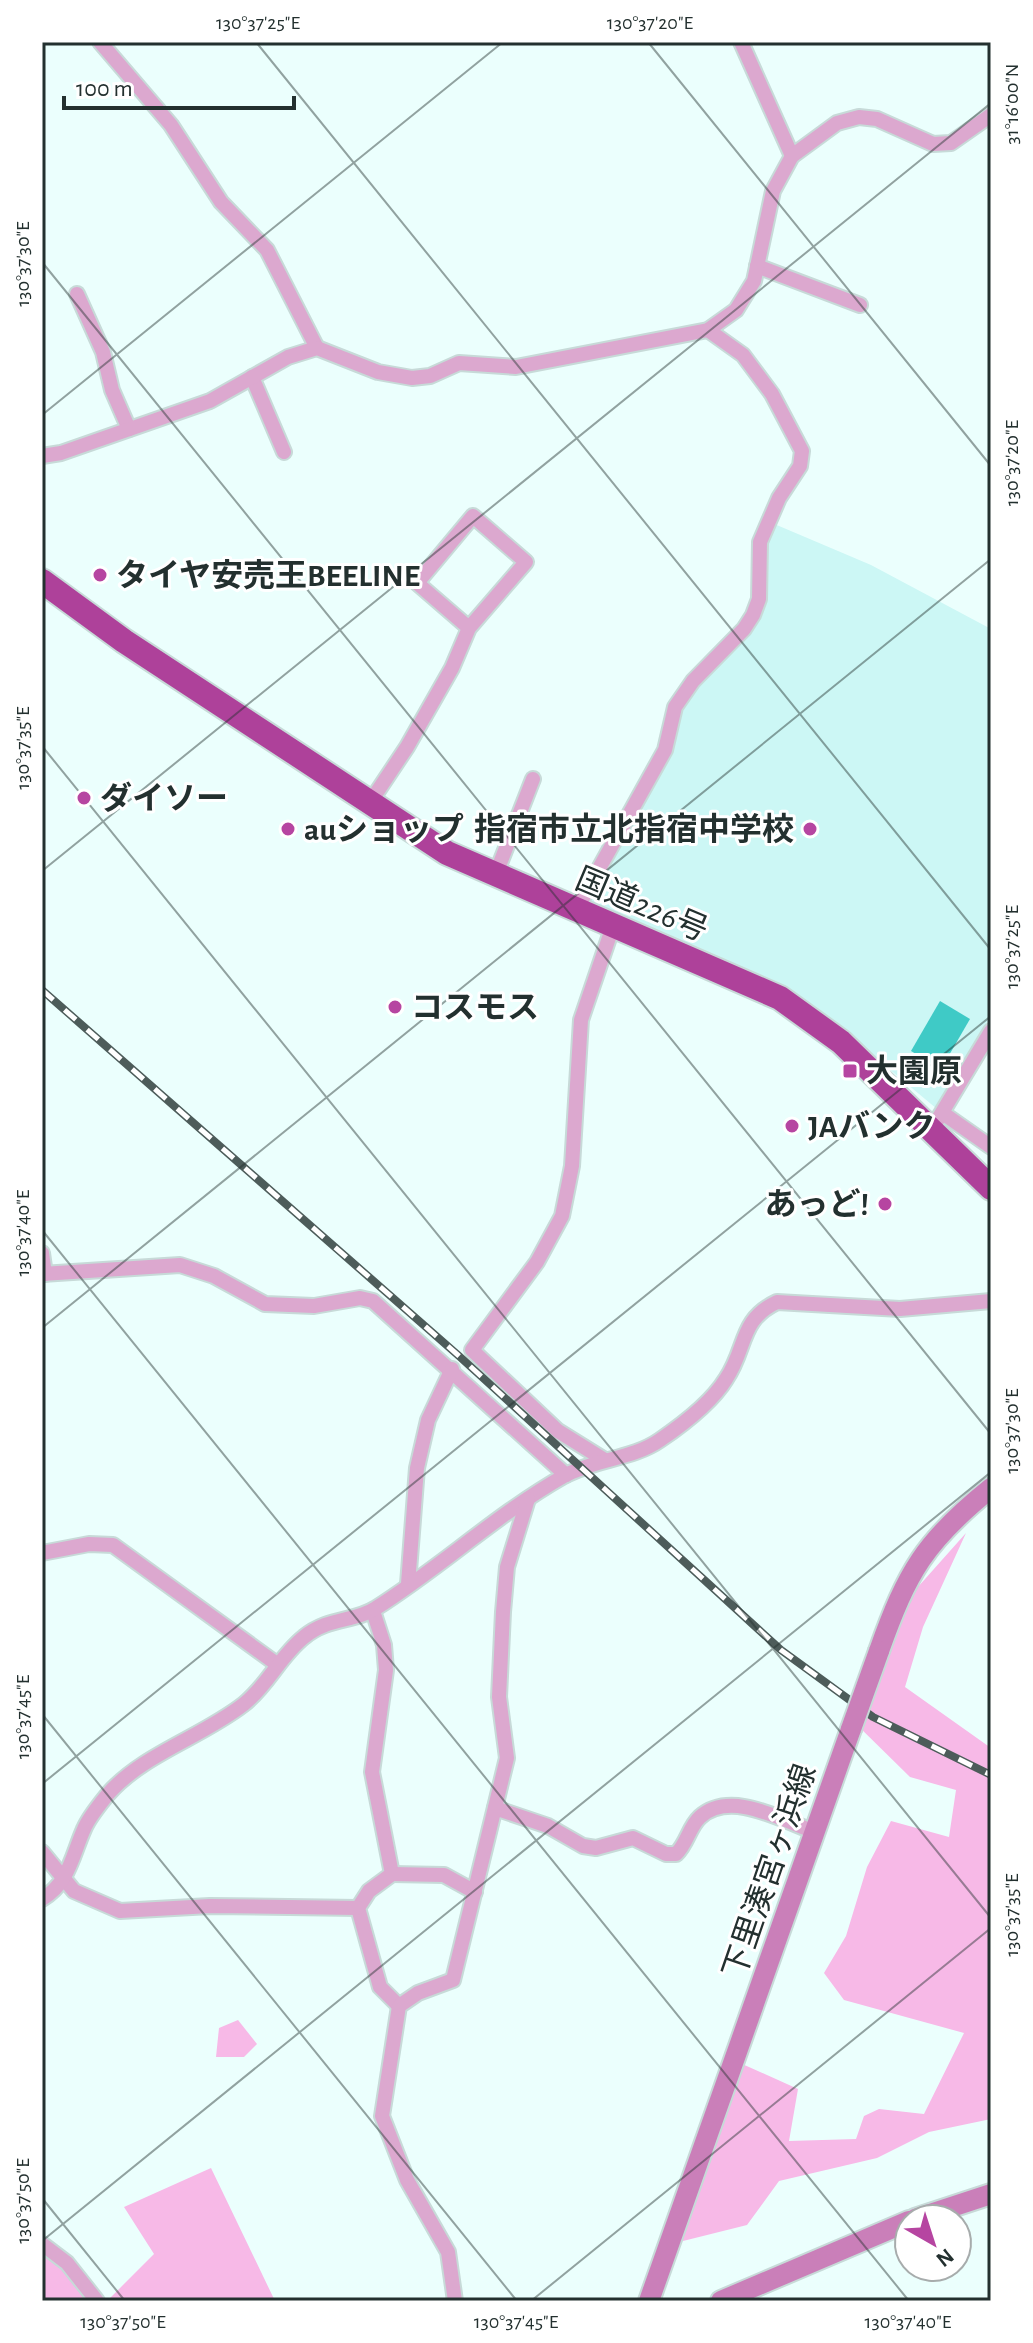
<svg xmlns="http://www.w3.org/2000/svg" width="1033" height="2343" font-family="'Alegreya Sans','Noto Sans JP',sans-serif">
	<rect width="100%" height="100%" fill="#ebfffd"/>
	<path fill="#ccf7f5" d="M772 523 871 565 991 629V1015L937 1109 828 1018 587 906 671 752 682 706 691 690 750 632Z"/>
	<g fill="#f7b9e7">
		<path d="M966 1533 923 1627 905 1687 991 1748V2119L929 2132 877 2158 779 2181 747 2225 675 2243 740 2063 798 2089 789 2141 856 2139 864 2116 879 2109 924 2114 964 2033 844 2000 824 1973 846 1936 867 1867 891 1821 949 1837 956 1790 910 1777 852 1720 917 1588Z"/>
		<path d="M238 2020 257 2044 244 2057H216L219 2028Z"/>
		<path d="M211 2168 275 2301H107L154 2254 124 2207Z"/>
		<path d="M42 2250 57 2259 94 2301H42Z"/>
	</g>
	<path fill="#3fcac6" d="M940 1001 970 1019 941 1069 911 1051Z"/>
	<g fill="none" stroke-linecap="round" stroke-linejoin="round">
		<g stroke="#c7dad8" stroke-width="18">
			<g id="street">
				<path d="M100 42 171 125 221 202 267 250 317 348"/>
				<path d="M741 42 792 156"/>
				<path d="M757 266 860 305"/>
				<path d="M77 294 103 352 112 390 129 429"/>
				<path d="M252 377 284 452"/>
				<path d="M42 456 61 453 210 401 288 357 317 348 378 372 412 378 430 376 459 363 516 367 708 330 736 310 754 281 773 191 792 156 837 123 859 117 877 119 933 144 951 143 991 115"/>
				<path d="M369 804 407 747 452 668 469 628 526 562 473 516 417 583 469 628"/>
				<path d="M495 876 533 779"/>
				<path d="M576 910 665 750 675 707 693 681 744 629 753 615 759 599 760 542 779 498 800 466 802 451 772 394 743 355 708 330"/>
				<path d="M944 1114 991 1147"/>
				<path d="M932 1129 991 1031"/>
				<path d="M42 1253 45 1274"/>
				<path d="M42 1274 180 1265 214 1276 265 1304 314 1306 360 1298 373 1301 566 1475"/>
				<path d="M603 1459 558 1431 472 1350 537 1262 562 1216 572 1166 581 1020 613 926"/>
				<path d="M42 1553 89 1544 113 1545 278 1665"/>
				<path d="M408 1584 417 1468 428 1420 452 1369"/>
				<path d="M373 1611 384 1645 386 1670 372 1772 392 1874 369 1891 358 1908 380 1987 399 2006"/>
				<path d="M495 1808 548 1826 583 1846 596 1848 633 1838 666 1854H676C687 1844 689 1827 700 1817 731 1789 783 1821 815 1832"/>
				<path d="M42 1852 74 1891 120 1911 210 1906 358 1908"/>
				<path d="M392 1874 444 1875 475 1892"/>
				<path d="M42 1899C69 1883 72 1856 84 1829 89 1817 100 1804 108 1794 143 1754 202 1737 244 1704 268 1685 280 1656 304 1637 328 1617 355 1622 376 1608 441 1567 497 1514 564 1476 595 1459 633 1459 660 1440 682 1425 712 1402 726 1379 747 1348 739 1320 777 1302L900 1309 991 1301"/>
				<path d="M42 2244 67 2263 97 2301"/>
				<path d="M455 2301 448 2252 407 2180 382 2116 399 2006 418 1993 453 1980 507 1758 499 1697 503 1612 507 1567 528 1499"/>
			</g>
		</g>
		<g stroke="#c7dad8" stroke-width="24">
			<g id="secondary">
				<path d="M879 1651C907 1572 925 1541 991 1488"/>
				<path d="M915 2219 991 2194"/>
				<path d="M649 2301 851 1729"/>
				<path d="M721 2301 909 2221"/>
			</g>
		</g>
		<g stroke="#c7dad8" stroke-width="28">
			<path id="highway" d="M42 581 124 641 447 853 780 998 841 1042 991 1188"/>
		</g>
		<use href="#street" stroke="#dca8cf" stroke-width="14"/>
		<use href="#secondary" stroke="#ca7fb9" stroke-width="20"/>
		<use href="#highway" stroke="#ae419a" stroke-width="24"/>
		<g stroke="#4d5c5a" stroke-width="8">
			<path id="rail" d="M42 990 459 1356 781 1650 873 1717 991 1775"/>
		</g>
		<use href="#rail" stroke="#fff" stroke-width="5" stroke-dasharray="15" stroke-linecap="butt"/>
		<g stroke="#c7dad8" stroke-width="24" stroke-linecap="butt">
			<path id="secondary-bridge" d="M851 1729 879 1651"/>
		</g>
		<use href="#secondary-bridge" stroke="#ca7fb9" stroke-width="20"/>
	</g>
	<path fill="none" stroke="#23302f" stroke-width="2" stroke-opacity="0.45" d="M256 42 991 950M648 42 991 466M42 262 991 1434M42 415 503 42M42 746 991 1918M42 871 991 103M42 1230 909 2301M42 1328 991 559M42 1714 517 2301M42 1784 991 1016M42 2198 125 2301M42 2241 991 1472M531 2301 991 1928"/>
	<g fill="#b645a1" stroke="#fff" stroke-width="3">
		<circle cx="100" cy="575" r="8"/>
		<circle cx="84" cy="798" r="8"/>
		<circle cx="288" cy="829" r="8"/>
		<circle cx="810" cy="829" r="8"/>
		<circle cx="395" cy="1007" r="8"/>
		<rect x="842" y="1063" width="16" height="16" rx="4"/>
		<circle cx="792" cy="1126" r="8"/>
		<circle cx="885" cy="1204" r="8"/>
	</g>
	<g text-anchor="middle" stroke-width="6" stroke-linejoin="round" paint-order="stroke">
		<g font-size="32" font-weight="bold" fill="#23302f" stroke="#fff" text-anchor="start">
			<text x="116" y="586">タイヤ安売王BEELINE</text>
			<text x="100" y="809">ダイソー</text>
			<text x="304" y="840">auショップ</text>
			<text x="794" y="840" text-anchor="end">指宿市立北指宿中学校</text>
			<text x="411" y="1018">コスモス</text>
			<text x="866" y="1082">大園原</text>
			<text x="808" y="1137">JAバンク</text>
			<text x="869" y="1215" text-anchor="end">あっど!</text>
		</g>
		<g font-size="32" fill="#23302f" stroke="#fff">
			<text transform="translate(642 904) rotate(23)" y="11">国道226号</text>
			<text transform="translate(769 1871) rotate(-71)" y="11">下里湊宮ヶ浜線</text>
		</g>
	</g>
	<rect width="1033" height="2343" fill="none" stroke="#ffffff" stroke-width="88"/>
	<g transform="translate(933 2243) rotate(141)"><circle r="38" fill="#ffffff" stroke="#a7acac" stroke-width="2"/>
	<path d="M0-6L14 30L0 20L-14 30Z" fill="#b645a1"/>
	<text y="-12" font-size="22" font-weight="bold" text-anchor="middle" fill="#23302f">N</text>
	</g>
	<path d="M64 96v12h230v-12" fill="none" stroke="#23302f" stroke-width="4"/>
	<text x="76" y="96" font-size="24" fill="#23302f" stroke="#ffffff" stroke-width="6" paint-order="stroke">100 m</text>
	<rect x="44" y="44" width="945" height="2255" fill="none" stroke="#23302f" stroke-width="3"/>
	<g font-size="20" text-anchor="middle" fill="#23302f">
		<text x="258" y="29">130°37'25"E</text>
		<text x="650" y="29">130°37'20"E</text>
		<text transform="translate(1011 104) rotate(-90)" y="7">31°16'00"N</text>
		<text transform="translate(22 264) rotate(-90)" y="7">130°37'30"E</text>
		<text transform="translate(1011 463) rotate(-90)" y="7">130°37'20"E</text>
		<text transform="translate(22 748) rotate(-90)" y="7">130°37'35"E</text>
		<text transform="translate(1011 947) rotate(-90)" y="7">130°37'25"E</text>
		<text transform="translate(22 1233) rotate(-90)" y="7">130°37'40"E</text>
		<text transform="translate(1011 1431) rotate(-90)" y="7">130°37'30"E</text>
		<text transform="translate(22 1717) rotate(-90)" y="7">130°37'45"E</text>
		<text transform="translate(1011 1915) rotate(-90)" y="7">130°37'35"E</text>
		<text transform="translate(22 2201) rotate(-90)" y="7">130°37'50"E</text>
		<text x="123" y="2328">130°37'50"E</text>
		<text x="516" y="2328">130°37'45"E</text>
		<text x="908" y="2328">130°37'40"E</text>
	</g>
</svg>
